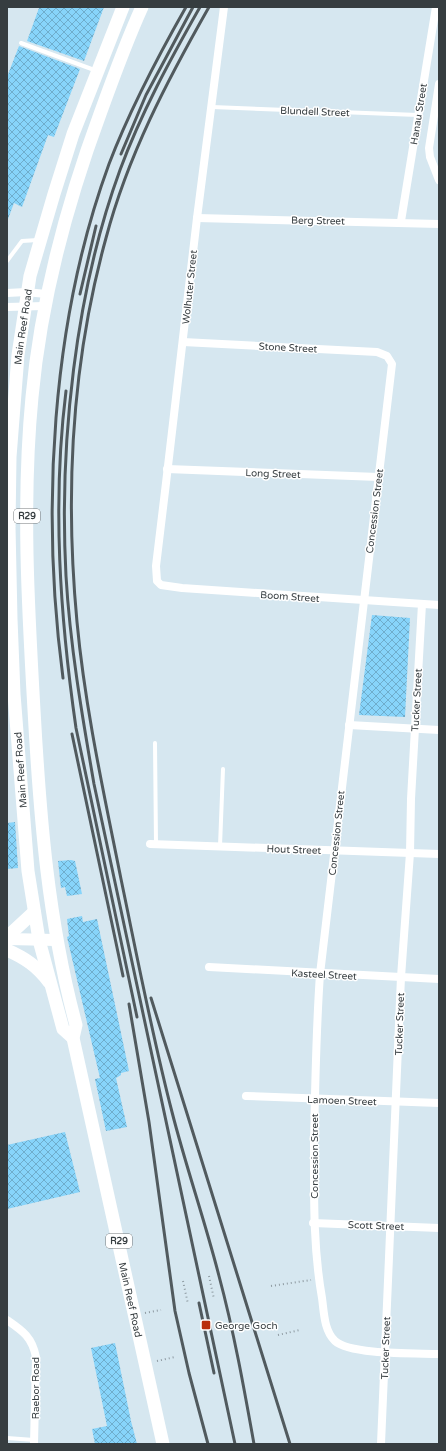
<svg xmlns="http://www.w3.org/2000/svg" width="446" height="1451" font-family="'Varela Round',sans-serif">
	<defs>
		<pattern id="building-cross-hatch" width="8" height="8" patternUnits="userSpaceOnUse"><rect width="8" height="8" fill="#87d4fa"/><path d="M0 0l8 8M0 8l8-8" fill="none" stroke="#6fadcc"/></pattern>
	</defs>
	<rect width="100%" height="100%" fill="#d6e7f0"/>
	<g fill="url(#building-cross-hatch)">
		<path d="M49 7H104L84 61 27 41 39 8Z"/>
		<path d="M19 46 80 69 54 137 48 135 22 207 14 203 8 219 7 77Z"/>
		<path d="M372 615 410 618 405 717 359 715Z"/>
		<path d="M15 822 18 868 7 869V823Z"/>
		<path d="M71 860 75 861 82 894 67 896 65 887 61 888 58 861Z"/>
		<path d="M82 916 83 922 97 919 129 1071 121 1073V1075L116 1078 127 1127 106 1131 95 1079 100 1078 67 937 69 936 67 919Z"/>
		<path d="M65 1132 80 1192 7 1209V1145Z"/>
		<path d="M115 1343 131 1421 137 1444H95L92 1429 107 1426 91 1348Z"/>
	</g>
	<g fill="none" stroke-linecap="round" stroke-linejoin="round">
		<g stroke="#8f9ba2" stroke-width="2" stroke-dasharray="1 3" stroke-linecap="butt">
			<path d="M209 1276 214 1299"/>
			<path d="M183 1281 188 1304"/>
			<path d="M271 1286 311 1280"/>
			<path d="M145 1313 161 1310"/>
			<path d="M278 1335 300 1330"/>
			<path d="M157 1361 175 1357"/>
		</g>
		<g stroke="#fff" stroke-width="4">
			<path d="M21 43 97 71"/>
			<path d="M212 107 418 115"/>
			<path d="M7 261 22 241 38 240"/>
			<path d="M155 743 156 844"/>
			<path d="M220 846 223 769"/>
			<path d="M7 1438 34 1440"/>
		</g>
		<g stroke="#fff" stroke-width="8">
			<path d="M224 7 197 218 166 483 156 566 157 581 161 585 182 588 439 605"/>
			<path d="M439 84 429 148 430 157 439 180"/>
			<path d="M197 218 439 224"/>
			<path d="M401 221 436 7"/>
			<path d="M7 293 26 292 46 294"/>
			<path d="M7 307 44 306"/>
			<path d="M183 342 377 352 387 356 392 364 320 974C316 1031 315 1087 314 1144 314 1196 313 1247 322 1298 324 1312 324 1331 335 1341 350 1355 417 1353 439 1354"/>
			<path d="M167 469 378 477"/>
			<path d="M349 725 439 730"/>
			<path d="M150 844 439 854"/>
			<path d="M209 967 439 979"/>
			<path d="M246 1096 439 1103"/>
			<path d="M313 1223 439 1228"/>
			<path d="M7 1320C23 1331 32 1337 36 1357L34 1444"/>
			<path d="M381 1444 401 977 410 853 411 799 422 604"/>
		</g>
		<path stroke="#fff" stroke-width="12" d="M7 939 56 940"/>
		<g stroke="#fff" stroke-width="13">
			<path id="s1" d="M142 7C126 42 113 78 100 114 66 206 41 299 32 397 22 501 28 606 34 710 40 818 48 921 76 1025L73 1038 163 1444"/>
			<path d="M7 937 34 912"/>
			<path d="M7 950C25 958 37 966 49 982"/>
			<path id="s2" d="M73 1038 63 1029 39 940 28 871 14 694 11 619 9 527 10 457 18 355 30 276 54 194 73 134 123 7"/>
		</g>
		<g stroke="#515a5e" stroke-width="3">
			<path d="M200 7C170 60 141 113 120 170 75 293 59 445 66 576 70 645 82 715 94 784L235 1444"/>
			<path d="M209 7C167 81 128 155 106 238 72 361 65 494 77 622 85 708 104 794 121 879 137 956 152 1035 172 1112 186 1167 205 1221 219 1276 234 1332 244 1388 254 1444"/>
			<path d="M121 154 146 95 193 7"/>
			<path d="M80 294 96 226"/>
			<path d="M66 391C52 503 60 617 76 728L137 1017"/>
			<path d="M63 678C41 512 51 322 109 164 130 109 157 58 186 7"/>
			<path d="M72 734 123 976"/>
			<path d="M151 998 290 1444"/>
			<path d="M129 1004 149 1122 175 1311 189 1373 208 1444"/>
			<path d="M199 1303 214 1373"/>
		</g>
	</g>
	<rect fill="#ba2f0d" stroke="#fff" stroke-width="1.5" x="201" y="1320" width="10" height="10" rx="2"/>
	<g text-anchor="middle" stroke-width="3" stroke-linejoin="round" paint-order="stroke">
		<g fill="#fff" stroke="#727779" stroke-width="1">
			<rect x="14" y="509" width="26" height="14" rx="3"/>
			<rect x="106" y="1234" width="26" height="14" rx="3"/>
		</g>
		<g font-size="9" font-weight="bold" fill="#363d40">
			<text x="27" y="519">R29</text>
			<text x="119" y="1244">R29</text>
		</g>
		<g font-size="10" fill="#363d40" stroke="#fff">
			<text transform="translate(315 111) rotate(2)" y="4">Blundell Street</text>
			<text transform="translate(418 114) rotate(-81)" y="4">Hanau Street</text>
			<text transform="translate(318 220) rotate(1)" y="4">Berg Street</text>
			<text transform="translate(189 287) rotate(-84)" y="4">Wolhuter Street</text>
			<text dy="4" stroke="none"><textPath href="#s2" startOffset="721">Main Reef Road</textPath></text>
			<text transform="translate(288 347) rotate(3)" y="4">Stone Street</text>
			<text transform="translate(273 473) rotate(2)" y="4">Long Street</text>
			<text transform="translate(374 511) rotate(-83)" y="4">Concession Street</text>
			<text transform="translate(290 596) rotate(4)" y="4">Boom Street</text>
			<text transform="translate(416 700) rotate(-87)" y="4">Tucker Street</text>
			<text transform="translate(20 770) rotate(-94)" y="4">Main Reef Road</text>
			<text transform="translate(336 833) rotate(-84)" y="4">Concession Street</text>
			<text transform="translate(294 849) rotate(2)" y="4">Hout Street</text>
			<text transform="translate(324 974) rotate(3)" y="4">Kasteel Street</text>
			<text transform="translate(399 1024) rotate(-88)" y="4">Tucker Street</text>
			<text transform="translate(342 1100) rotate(2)" y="4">Lamoen Street</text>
			<text transform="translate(314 1156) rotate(-90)" y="4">Concession Street</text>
			<text transform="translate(376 1225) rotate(2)" y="4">Scott Street</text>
			<text dy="4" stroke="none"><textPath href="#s1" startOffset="1320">Main Reef Road</textPath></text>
			<text transform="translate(385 1348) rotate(-88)" y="4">Tucker Street</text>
			<text transform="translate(35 1388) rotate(-90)" y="4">Raebor Road</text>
		</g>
		<g font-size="10" fill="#363d40" stroke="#fff" text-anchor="start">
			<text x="215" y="1329">George Goch</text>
		</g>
	</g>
	<rect width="446" height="1451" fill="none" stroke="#363d40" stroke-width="16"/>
</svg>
